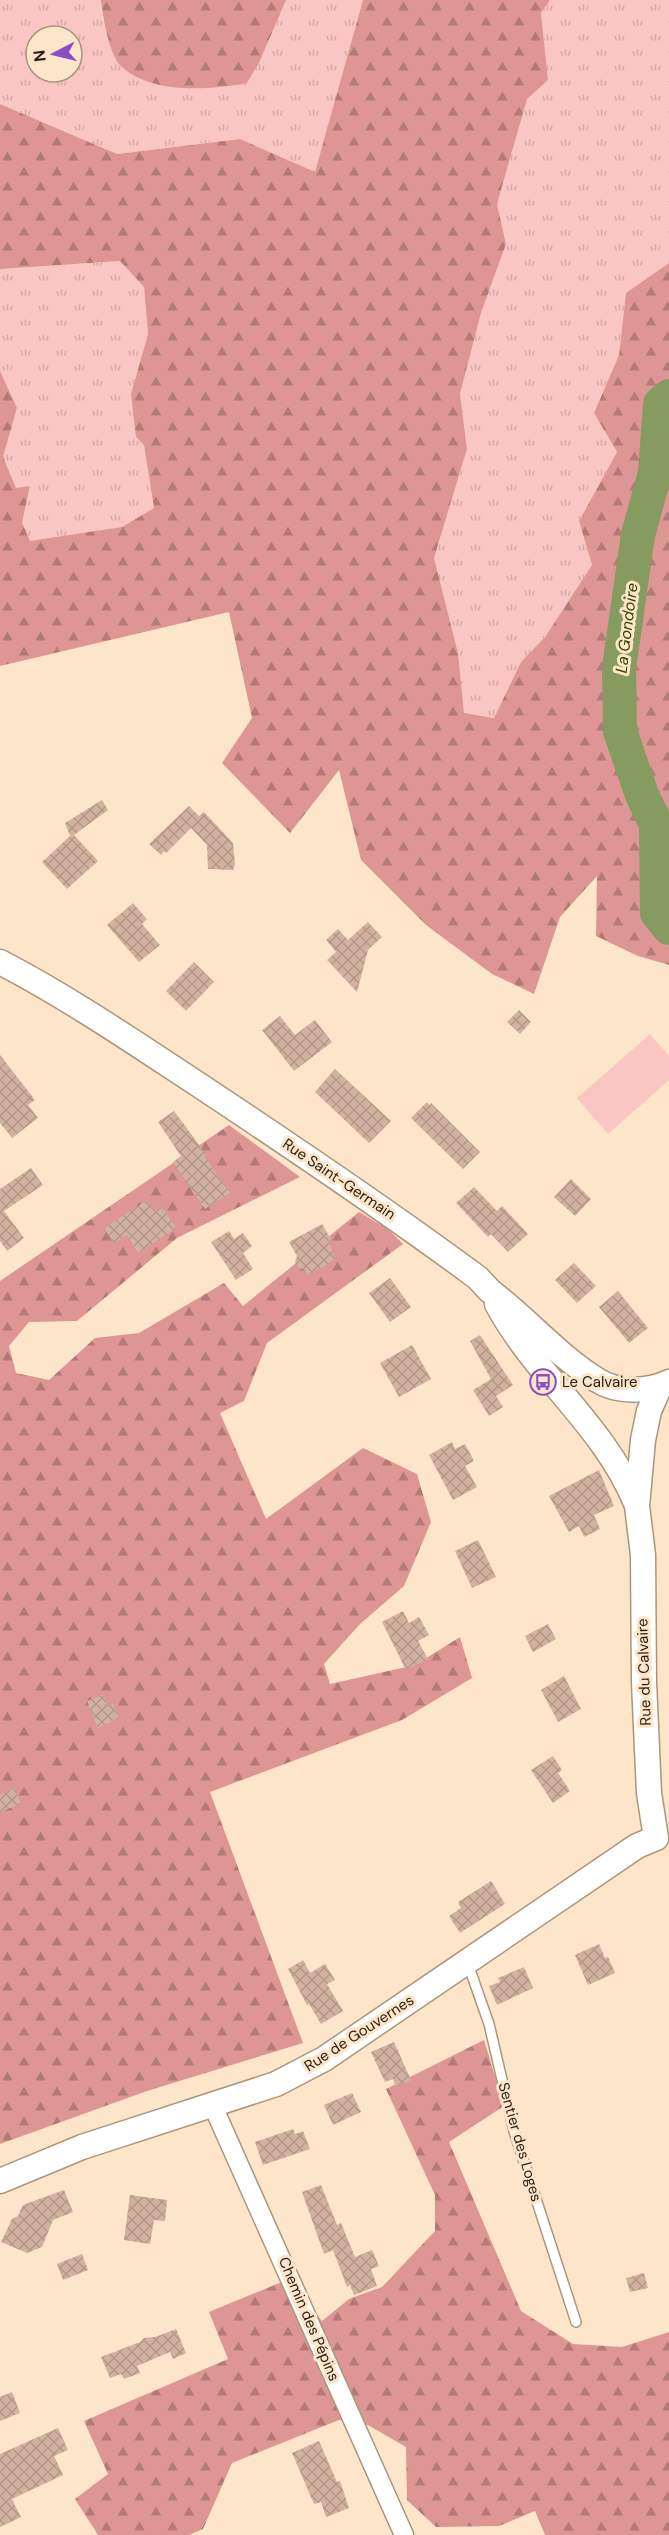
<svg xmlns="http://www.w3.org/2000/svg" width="669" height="2535" font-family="'DM Sans',sans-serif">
	<defs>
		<pattern id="grass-tufts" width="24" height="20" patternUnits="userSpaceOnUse" patternTransform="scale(1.5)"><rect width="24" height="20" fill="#fac6c4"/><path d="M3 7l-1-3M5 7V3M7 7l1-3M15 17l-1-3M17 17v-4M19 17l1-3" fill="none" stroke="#d6aaa8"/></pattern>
		<pattern id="forest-firs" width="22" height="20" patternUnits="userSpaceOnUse" patternTransform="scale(1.5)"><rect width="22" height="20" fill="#dd9693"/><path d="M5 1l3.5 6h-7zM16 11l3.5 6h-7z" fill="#b37a77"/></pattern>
		<pattern id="building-cross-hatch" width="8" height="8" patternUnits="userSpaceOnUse" patternTransform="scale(1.5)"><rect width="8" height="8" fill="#d2b1a0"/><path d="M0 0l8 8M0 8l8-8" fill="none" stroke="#b49889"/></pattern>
	</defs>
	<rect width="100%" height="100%" fill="#fce5c8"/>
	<g fill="url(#grass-tufts)" fill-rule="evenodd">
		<path d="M0 0H101L103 22 247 83 259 63 286 0H363L315 173 240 139 117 154 0 104ZM36 36H72V72H36Z"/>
		<path d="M550 0H669V263L626 294 619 355 594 413 617 452 579 521 592 565 545 637 521 662 494 718 464 713 458 653 434 558 467 449 460 394 481 313 506 244 497 204 527 98 548 80 541 13Z"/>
		<path d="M120 261 144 286 148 334 131 394 144 445 154 508 122 527 30 542 22 523 30 487 16 488 3 457 17 408 0 371V269Z"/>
	</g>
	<g fill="url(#forest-firs)">
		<path d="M101 0H286L259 63 247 83C209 90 150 95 120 65 110 56 102 14 101 0Z"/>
		<path d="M363 0H550L541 13 548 80 527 99 497 204 506 244 481 313 460 394 467 449 434 558 458 653 464 713 494 718 521 662 545 637 592 565 579 521 617 452 594 413 619 355 626 293 669 263V965L638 956 596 936 597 876 560 917 534 994 492 974 426 925 361 860 339 770 290 833 222 763 252 718 229 612 0 666V371L17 408 3 457 16 488 30 486 22 523 30 541 122 527 154 508 144 445 136 437 131 394 148 334 144 287 120 261 0 269V104L117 154 240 139 315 172Z"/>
		<path d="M229 1125 300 1177 177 1238 77 1321 29 1322 9 1346 16 1373 49 1380 95 1338 139 1333 224 1283 243 1306 359 1212 388 1229 403 1244 267 1343 244 1401 220 1413 266 1519 363 1448 417 1474 431 1522 404 1586 360 1624 324 1664 330 1684 415 1665 460 1637 472 1678 402 1720 210 1792 303 2043 147 2091 0 2144V1281Z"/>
		<path d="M484 2040 504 2106 449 2142 521 2311 573 2344 622 2347 669 2332V2535H545L535 2511 499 2526 436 2527 407 2500 406 2447 368 2425 339 2420 232 2463 203 2529 189 2535H98L75 2499 108 2474 84 2421 228 2359 209 2312 289 2279 322 2321 349 2299 382 2287 435 2231V2195L386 2089Z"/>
	</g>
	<path fill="#fac6c4" d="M650 1034 669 1056V1080L608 1134 577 1098Z"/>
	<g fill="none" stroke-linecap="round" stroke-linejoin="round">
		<path stroke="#859b60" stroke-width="34" d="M669 396 660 404 655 473 638 535 619 668 620 731 642 795 656 824 657 913 669 928"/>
	</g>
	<g fill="url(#building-cross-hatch)">
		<path d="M102 800 108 810 74 835 98 861 67 889 42 862 70 836 65 823Z"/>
		<path d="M189 806 199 816 204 812 233 843 235 864 233 870 208 869 207 845 191 828 166 853 164 851 161 855 149 844Z"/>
		<path d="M133 903 147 919 142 924 160 945 139 962 107 925Z"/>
		<path d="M368 922 382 937 368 950 357 992 327 960 336 952 326 940 338 929 348 940Z"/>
		<path d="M194 962 214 982 186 1011 166 991Z"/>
		<path d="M519 1010 531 1022 520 1034 507 1022Z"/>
		<path d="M280 1016 295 1035 315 1020 332 1042 294 1071 262 1030Z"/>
		<path d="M0 1055 35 1100 28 1105 38 1118 12 1138 0 1123Z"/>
		<path d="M335 1069 391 1121 369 1143 315 1092Z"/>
		<path d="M427 1102 429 1105 431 1103 480 1152 463 1169 411 1118Z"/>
		<path d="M174 1111 206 1154 204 1156 230 1193 205 1209 173 1162 181 1156 158 1122Z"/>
		<path d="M31 1168 43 1185 4 1211 24 1238 7 1251 0 1241V1189Z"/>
		<path d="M571 1179 591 1199 575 1216 554 1197Z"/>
		<path d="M474 1187 497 1211 502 1206 528 1234 508 1252 491 1234 488 1237 456 1203Z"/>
		<path d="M147 1200 154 1211 161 1206 176 1228 138 1253 127 1235 114 1243 104 1228Z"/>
		<path d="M322 1224 331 1239 328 1241 336 1259 308 1275 305 1270 299 1268 295 1262 297 1256 289 1242Z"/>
		<path d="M229 1231 234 1239 243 1233 252 1246 243 1253 253 1269 236 1280 211 1242Z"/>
		<path d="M574 1263 596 1286 577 1303 555 1280Z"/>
		<path d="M390 1278 411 1307 390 1322 369 1293Z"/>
		<path d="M618 1291 648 1328 629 1343 599 1307Z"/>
		<path d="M480 1335 513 1385 496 1396 503 1407 489 1416 473 1390 491 1379 470 1341Z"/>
		<path d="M412 1345 431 1379 399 1397 380 1363Z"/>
		<path d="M452 1442 455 1449 465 1444 474 1461 465 1466 477 1487 453 1500 429 1455Z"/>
		<path d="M599 1470 614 1506 594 1515 600 1529 584 1537 579 1526 569 1532 549 1496Z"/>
		<path d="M478 1540 496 1577 472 1588 455 1551Z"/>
		<path d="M403 1611 409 1623 419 1617 429 1635 418 1641 428 1659 406 1670 382 1622Z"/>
		<path d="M548 1624 556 1639 533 1652 525 1636Z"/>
		<path d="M564 1676 581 1709 558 1722 541 1690Z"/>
		<path d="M103 1695 108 1706 113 1704 119 1718 98 1728 87 1701Z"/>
		<path d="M553 1756 562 1770 558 1773 570 1791 553 1803 531 1770Z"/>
		<path d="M15 1788 21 1804 0 1812V1795Z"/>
		<path d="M491 1881 505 1904 460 1933 449 1916 461 1908 458 1902Z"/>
		<path d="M599 1944 605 1958 608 1957 615 1973 588 1985 575 1955Z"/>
		<path d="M303 1960 310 1973 325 1964 335 1980 327 1984 343 2011 321 2024 309 2004 307 2005 288 1969Z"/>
		<path d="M524 1967 533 1988 497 2005 489 1986 500 1982 498 1978Z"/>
		<path d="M394 2042 411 2080 396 2087 393 2079 385 2082 371 2052Z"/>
		<path d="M352 2093 361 2112 333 2125 324 2105Z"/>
		<path d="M293 2129 295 2134 303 2131 310 2149 263 2165 255 2142Z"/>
		<path d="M321 2185 337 2225 341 2223 355 2257 372 2250 379 2266 371 2269 377 2286 354 2295 350 2285 347 2287 333 2250 324 2254 302 2192Z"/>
		<path d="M64 2190 73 2212 53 2220 42 2247 27 2253 1 2242 12 2219 18 2216 23 2205Z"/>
		<path d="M130 2195 167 2200 165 2221 154 2220 150 2244 124 2240Z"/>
		<path d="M82 2254 88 2270 63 2280 57 2264Z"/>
		<path d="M644 2273 648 2288 630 2292 626 2278Z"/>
		<path d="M176 2329 186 2353 173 2359 170 2352 137 2366 140 2373 124 2379 121 2374 110 2378 101 2357 140 2342 144 2338 155 2337Z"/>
		<path d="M12 2392 20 2413 0 2421V2397Z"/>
		<path d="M58 2428 68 2450 54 2456 63 2475 12 2499 21 2517 0 2527V2454Z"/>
		<path d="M319 2441 337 2482 340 2481 349 2508 326 2517 321 2502 314 2504 292 2453Z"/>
	</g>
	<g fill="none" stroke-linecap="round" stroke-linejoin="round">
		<g stroke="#ac967b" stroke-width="12">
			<path id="service" d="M468 1964 489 2024 514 2131 576 2322"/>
		</g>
		<g stroke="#ac967b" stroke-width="21">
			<path id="minor" d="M212 2104 404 2535"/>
		</g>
		<g stroke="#ac967b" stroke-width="27">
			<g id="tertiary">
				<path d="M0 962C71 999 138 1045 205 1089 297 1150 389 1212 478 1278L490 1291C526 1318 558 1356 597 1380 617 1393 648 1392 669 1382"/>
				<path d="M497 1304C535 1375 604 1426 635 1501"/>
				<path d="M656 1838 649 1793 644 1682 643 1555 637 1506 643 1440 649 1411 660 1386"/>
				<path d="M0 2181 82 2147 276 2084 324 2059 637 1846 656 1838"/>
			</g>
		</g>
		<use href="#service" stroke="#fff" stroke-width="9"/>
		<use href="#minor" stroke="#fff" stroke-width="18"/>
		<use href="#tertiary" stroke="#fff" stroke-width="24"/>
	</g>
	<defs>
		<g id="bus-ring" transform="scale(1.35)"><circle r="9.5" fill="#fce5c8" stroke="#894ec4" stroke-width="1.5"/><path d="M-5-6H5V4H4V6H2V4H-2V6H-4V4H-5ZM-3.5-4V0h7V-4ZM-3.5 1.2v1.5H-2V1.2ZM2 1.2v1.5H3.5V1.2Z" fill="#894ec4"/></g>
	</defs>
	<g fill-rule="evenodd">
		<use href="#bus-ring" x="543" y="1382"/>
	</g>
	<g text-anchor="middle" stroke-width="6" stroke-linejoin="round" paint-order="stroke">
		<g font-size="15" fill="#261e13" stroke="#fce5c8">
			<text transform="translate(339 1179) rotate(34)" y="5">Rue Saint-Germain</text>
			<text transform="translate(644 1672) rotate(-92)" y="5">Rue du Calvaire</text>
			<text transform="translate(359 2033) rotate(-33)" y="5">Rue de Gouvernes</text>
			<text transform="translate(520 2142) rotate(74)" y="5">Sentier des Loges</text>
			<text transform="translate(309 2319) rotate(67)" y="5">Chemin des Pépins</text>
		</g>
		<g font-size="15" fill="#261e13" stroke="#fce5c8" text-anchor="start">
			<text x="562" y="1387">Le Calvaire</text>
		</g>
		<g font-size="16" font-style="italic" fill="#344700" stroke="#fce5c8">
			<text transform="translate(626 628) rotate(-83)" y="6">La Gondoire</text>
		</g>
	</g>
	<g transform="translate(54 54) rotate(263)"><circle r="28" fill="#fce5c8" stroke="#a69580" stroke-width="1.5"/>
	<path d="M0-4.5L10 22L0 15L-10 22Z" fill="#894ec4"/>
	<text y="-9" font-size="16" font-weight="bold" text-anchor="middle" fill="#261e13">N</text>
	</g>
</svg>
